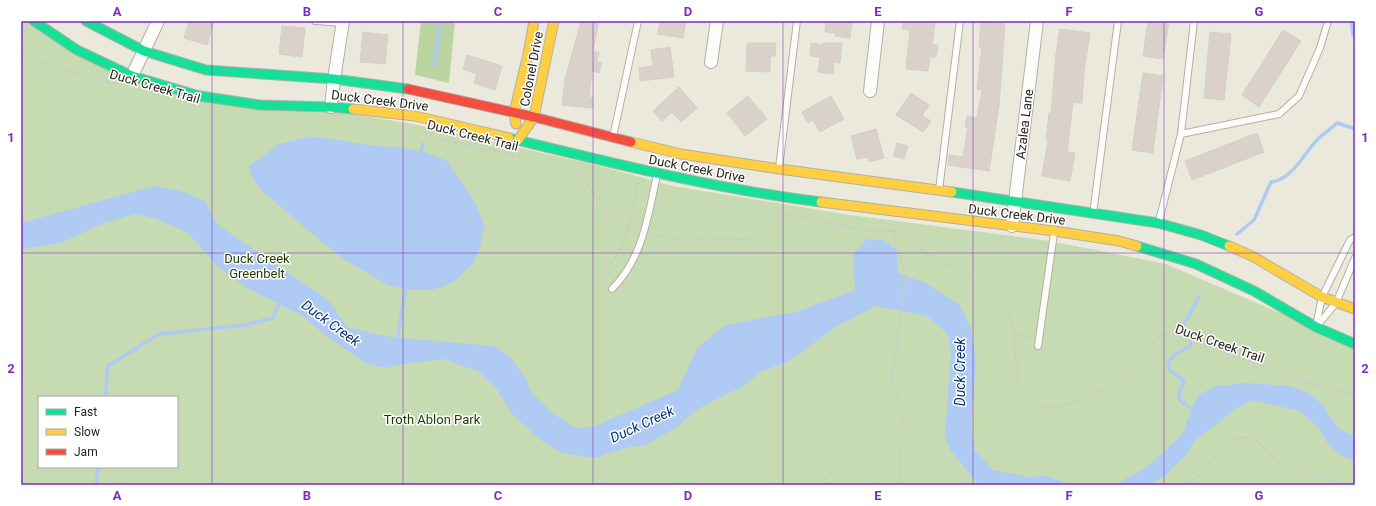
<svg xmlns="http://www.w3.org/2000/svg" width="1376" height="506" font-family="Roboto,sans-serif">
	<rect width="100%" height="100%" fill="#ebe9dc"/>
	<path fill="#c7dbb2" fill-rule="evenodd" d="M21 21H27L132 79 413 124 596 165 673 186 850 215 1050 241 1166 264 1355 345V485H21ZM39 397H177V467H39Z"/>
	<path fill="#bbd5a1" d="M421 21H455L449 83 415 75Z"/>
	<g fill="#afcbf3">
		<path d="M311 136 375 146 397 147 428 153 449 162 452 170 466 188 476 205 482 219 484 227 480 247 474 263 455 281 442 287 430 290H411L389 286 342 258 311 233 261 190 251 175 249 166 279 144Z"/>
		<path d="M154 186 181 191 204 200 218 225 328 300 347 327 391 337 494 346 509 356 524 375 532 393 552 413 576 428 595 426 678 390 697 348 725 325 796 312 855 290 853 254 867 239 883 240 896 249 899 274 924 282 960 305 971 329 976 361 971 426 974 449 993 470 1029 477 1047 476 1070 485H979L950 450 945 434 951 351 947 333 927 316 876 306 836 327 789 361 760 372 741 388 724 395 693 412 679 426 646 445 629 447 596 458 562 453 542 441 514 416 496 388 479 372 444 359 399 365 386 368 365 363 328 337 301 315 247 288 217 266 188 233 157 219 135 214 104 223 61 243 21 249V223Z"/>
		<path d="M1246 383 1289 386 1309 393 1322 404 1338 428 1355 436V461L1344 457 1330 447 1318 427 1299 411 1252 400 1237 408 1195 441 1186 455 1165 476 1151 485H1115L1147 467 1182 435 1188 418 1198 395 1216 386Z"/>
	</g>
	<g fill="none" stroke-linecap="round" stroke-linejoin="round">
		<g stroke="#afcbf3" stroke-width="3.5">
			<path d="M1351 21 1353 35H1355"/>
			<path d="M434 65 441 21"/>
			<path d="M420 157 423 144"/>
			<path d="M1237 234 1254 220 1271 182C1292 180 1304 153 1318 139 1324 133 1331 129 1337 123L1355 129"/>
			<path d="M397 341 406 286"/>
			<path d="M105 397 108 366 159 334 246 325 273 318 281 299"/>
			<path d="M1196 411 1180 401 1179 394 1183 385 1184 381 1170 370 1168 363 1174 355 1190 346 1191 337 1182 328 1199 297"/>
			<path d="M96 485 98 467"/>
		</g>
	</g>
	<g fill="#d9d1ca" stroke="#d4cfc8">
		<path d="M189 21H214L207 45 184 38Z"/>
		<path d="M581 21H599L593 51 599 53 597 61 602 63 599 73 592 71 589 97 593 98 592 108 562 105 565 80Z"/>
		<path d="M660 21H686L683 38 658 34Z"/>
		<path d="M826 21H852L850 38 835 36V33L825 32Z"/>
		<path d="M903 21H935L932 45H938L936 57H930L928 71 906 69 910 30 902 29Z"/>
		<path d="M1148 21H1169L1163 59 1143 56Z"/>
		<path d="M981 22 1005 24 999 106 989 171 948 165 949 155 963 157 968 127H965L967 116 977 118 982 90 977 89 982 47H979Z"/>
		<path d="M282 26 305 28 302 57 279 54Z"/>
		<path d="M1060 29 1090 33 1084 72 1082 103 1073 102 1067 152 1075 153 1070 181 1042 176 1048 140H1046L1049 113H1051L1056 54Z"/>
		<path d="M1283 30 1301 41 1259 107 1242 95Z"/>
		<path d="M363 32 388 35 385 64 360 62Z"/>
		<path d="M1210 32 1231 34 1224 100 1204 98Z"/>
		<path d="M747 43H776L775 56H770V72L746 71Z"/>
		<path d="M811 43 823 45V43H842L840 63 834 62 833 74 818 72 820 57 810 56Z"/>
		<path d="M670 47 674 77 640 81 639 68 653 66 651 50Z"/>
		<path d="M467 55 502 66 495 90 474 83 477 74 463 69Z"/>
		<path d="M1143 73 1163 76 1153 153 1132 150Z"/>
		<path d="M679 87 697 108 681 122 672 112 662 121 653 111Z"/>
		<path d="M911 93 929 105 922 116 931 121 923 132 896 115Z"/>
		<path d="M748 96 767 119 745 136 727 113Z"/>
		<path d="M831 96 844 119 820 132 813 120 808 123 802 112Z"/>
		<path d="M876 129 884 158 869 162 868 157 857 159 851 136Z"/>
		<path d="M1257 133 1264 152 1192 180 1185 161Z"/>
		<path d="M897 143 908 146 904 159 893 156Z"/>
	</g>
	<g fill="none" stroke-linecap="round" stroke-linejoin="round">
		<g stroke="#b2b0a6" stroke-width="8">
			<g id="lane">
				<path d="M315 21 343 23"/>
				<path d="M1194 21 1181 134 1279 114 1299 96 1320 48 1328 21"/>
				<path d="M613 137 638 21"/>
				<path d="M779 168 797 21"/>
				<path d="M939 190 960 21"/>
				<path d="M1093 214 1118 21"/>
				<path d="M1159 221 1181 134"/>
				<path d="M612 289C643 258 648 216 657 175"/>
				<path d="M1316 326 1322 297 1350 240 1355 237"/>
				<path d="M1317 326 1336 303 1355 258"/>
				<path d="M1038 346 1054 233"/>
			</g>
		</g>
		<g stroke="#b2b0a6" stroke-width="14">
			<g id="street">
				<path d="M711 62 717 21"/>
				<path d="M132 76 158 21"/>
				<path d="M870 91 878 21"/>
				<path d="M331 107 334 79 343 21"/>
				<path d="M1012 226 1037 21"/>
			</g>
		</g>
		<g stroke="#b2b0a6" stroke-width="11">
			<g id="fast">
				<path d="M34 21 77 50 132 76 199 96 259 105 331 107 353 109"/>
				<path d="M86 21 144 51 206 70 334 79 408 89"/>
				<path d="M509 138C612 163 716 189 821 202"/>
				<path d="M952 192 1158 223 1201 235 1229 246"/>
				<path d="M1137 246 1196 264 1254 291 1316 327 1355 344"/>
			</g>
		</g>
		<g stroke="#b2b0a6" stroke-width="11">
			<g id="slow">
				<path d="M353 109 415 116 509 138"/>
				<path d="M516 124 514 113 528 54 534 21"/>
				<path d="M518 140 534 117 554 21"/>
				<path d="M631 142 681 154 779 169 952 192"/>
				<path d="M821 202 1054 231 1119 241 1137 246"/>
				<path d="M1229 246 1252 256 1322 297 1355 309"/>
			</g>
		</g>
		<g stroke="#b2b0a6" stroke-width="11">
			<path id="jam" d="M408 89 534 117 631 142"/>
		</g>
		<g stroke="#cbcbc6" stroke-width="2" stroke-dasharray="3 2" stroke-linecap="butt">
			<path d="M21 53 52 67 115 84"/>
			<path d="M425 134 439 139 522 157"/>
			<path d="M569 167C596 185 602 220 636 230"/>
			<path d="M893 231 897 250 906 275 892 381C894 392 899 402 902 413L900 485"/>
			<path d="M652 234 681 240 747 239C764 232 775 216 793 215L863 230 908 232 923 251 978 283 989 290 1005 307 1010 317 1014 334 1018 386 1022 395 1031 403 1041 407 1055 408 1077 401 1117 384 1127 377 1157 339 1164 334H1174L1311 383 1355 396"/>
			<path d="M601 275C628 247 630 220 638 183"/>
			<path d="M1014 334 1032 337"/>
			<path d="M824 485 826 475"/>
			<path d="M1179 485 1197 478 1225 444 1239 438 1247 437 1254 439 1273 457 1280 462 1345 485"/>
		</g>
		<use href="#lane" stroke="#fcfcfa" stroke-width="6"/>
		<use href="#street" stroke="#fcfcfa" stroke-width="12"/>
		<use href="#fast" stroke="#16e098" stroke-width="9"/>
		<use href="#slow" stroke="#ffcf43" stroke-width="9"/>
		<use href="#jam" stroke="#f24e42" stroke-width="9"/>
	</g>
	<path fill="none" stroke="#7b2cbf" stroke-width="1" stroke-opacity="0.55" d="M212 21V485M403 21V485M593 21V485M783 21V485M973 21V485M1164 21V485M21 253H1355"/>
	<g text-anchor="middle" stroke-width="3" stroke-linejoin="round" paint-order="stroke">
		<g font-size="13" fill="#26251c" stroke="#fff">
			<text transform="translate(531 69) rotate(-79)" y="5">Colonel Drive</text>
			<text transform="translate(155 86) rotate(16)" y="5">Duck Creek Trail</text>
			<text transform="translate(380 100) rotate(7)" y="5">Duck Creek Drive</text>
			<text transform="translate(1024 124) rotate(-83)" y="5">Azalea Lane</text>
			<text transform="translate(473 135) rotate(14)" y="5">Duck Creek Trail</text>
			<text transform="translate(697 168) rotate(11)" y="5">Duck Creek Drive</text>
			<text transform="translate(1017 214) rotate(7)" y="5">Duck Creek Drive</text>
			<text transform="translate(1220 343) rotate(19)" y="5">Duck Creek Trail</text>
		</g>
		<g font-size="13" fill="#1e3c00" stroke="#fff">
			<text x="257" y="263">Duck Creek<tspan x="257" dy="15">Greenbelt</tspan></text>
			<text x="432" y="424">Troth Ablon Park</text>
		</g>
		<g font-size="14" font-style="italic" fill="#023275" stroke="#fff">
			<text transform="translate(331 323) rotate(36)" y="5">Duck Creek</text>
			<text transform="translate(960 372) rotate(-90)" y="5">Duck Creek</text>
			<text transform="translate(642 424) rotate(-25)" y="5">Duck Creek</text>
		</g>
	</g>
	<rect width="1376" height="506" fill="none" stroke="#ffffff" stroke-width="44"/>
	<rect x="38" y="396" width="140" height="72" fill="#ffffff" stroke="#a8a8a4"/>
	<rect x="46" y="409" width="20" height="6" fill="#16e098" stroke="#a8a8a4"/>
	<text x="74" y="416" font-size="12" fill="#26251c">Fast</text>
	<rect x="46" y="429" width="20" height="6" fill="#ffcf43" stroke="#a8a8a4"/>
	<text x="74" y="436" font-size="12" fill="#26251c">Slow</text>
	<rect x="46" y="449" width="20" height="6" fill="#f24e42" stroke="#a8a8a4"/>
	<text x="74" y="456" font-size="12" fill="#26251c">Jam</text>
	<rect x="22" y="22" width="1332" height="462" fill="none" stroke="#7b2cbf" stroke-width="1.5"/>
	<g font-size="13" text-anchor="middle" font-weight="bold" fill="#7b2cbf">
		<text x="117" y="16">A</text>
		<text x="307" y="16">B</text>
		<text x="498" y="16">C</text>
		<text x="688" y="16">D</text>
		<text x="878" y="16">E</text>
		<text x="1069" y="16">F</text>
		<text x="1259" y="16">G</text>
		<text x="11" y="142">1</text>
		<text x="1365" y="142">1</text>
		<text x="11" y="373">2</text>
		<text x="1365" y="373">2</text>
		<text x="117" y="500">A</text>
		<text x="307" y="500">B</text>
		<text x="498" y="500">C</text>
		<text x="688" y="500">D</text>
		<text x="878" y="500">E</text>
		<text x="1069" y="500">F</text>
		<text x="1259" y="500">G</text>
	</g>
</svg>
